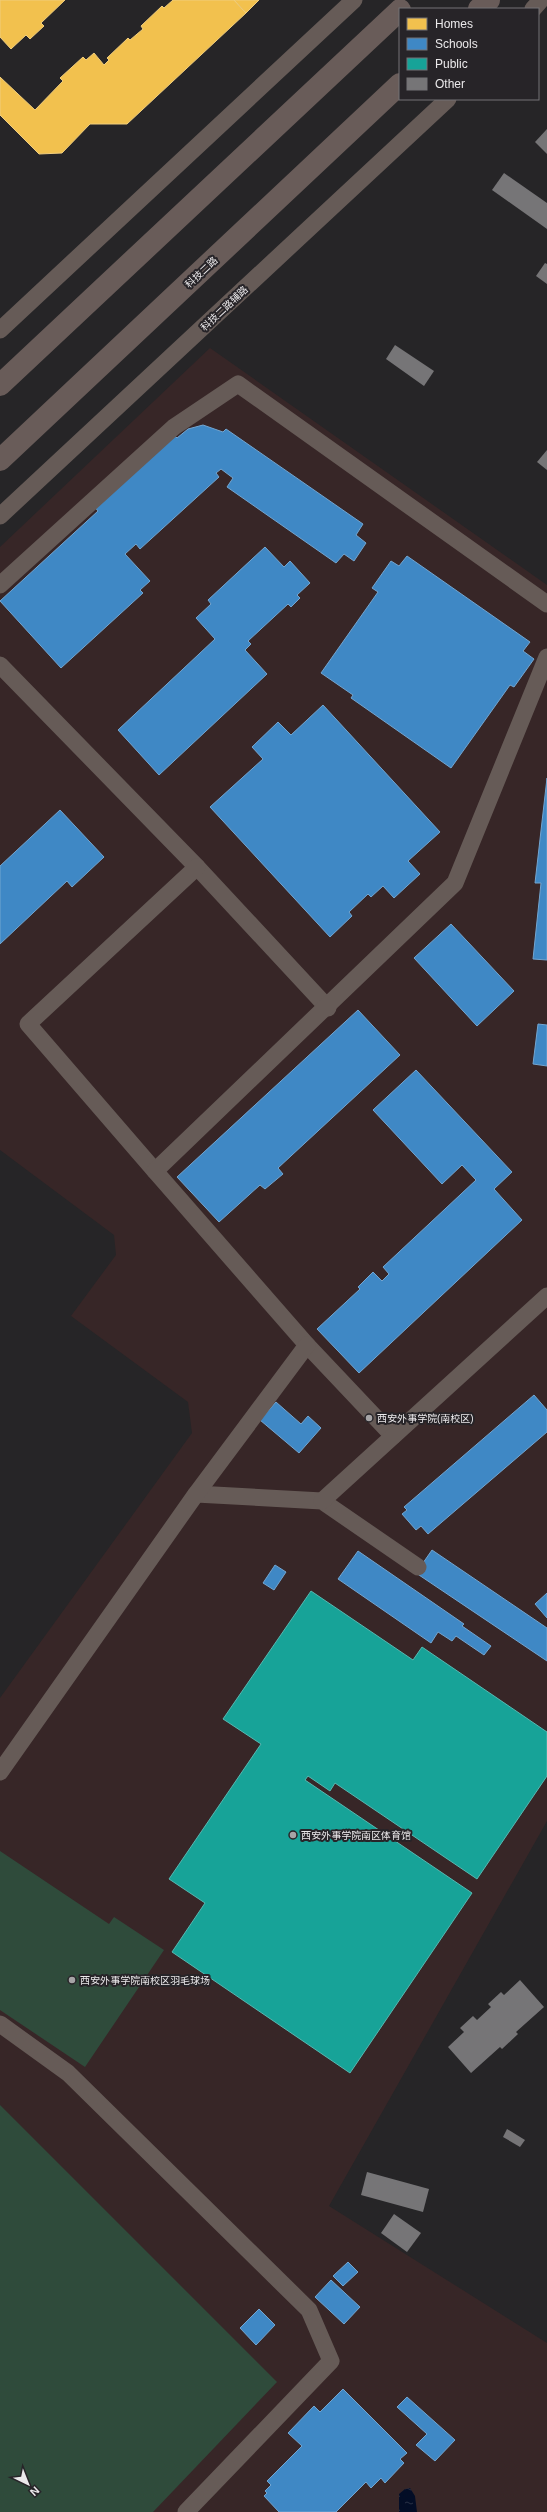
<svg xmlns="http://www.w3.org/2000/svg" width="547" height="2512" font-family="Helvetica,'Noto Sans SC',sans-serif">
	<defs>
		<pattern id="water-ripples" width="26" height="14" patternUnits="userSpaceOnUse"><rect width="26" height="14" fill="#030d26"/><path d="M2 4q2-2 4 0t4 0M15 11q2-2 4 0t4 0" fill="none" stroke="#283046"/></pattern>
	</defs>
	<rect width="100%" height="100%" fill="#262527"/>
	<path fill="#372627" d="M210 348 547 585V1821L329 2206 547 2343V2512H0V1698L192 1433 188 1402 71 1316 116 1255 114 1235 0 1150V547Z"/>
	<g fill="#2f4b3b">
		<path d="M0 1851 109 1924 114 1917 164 1950 85 2067 0 2010Z"/>
		<path d="M0 2105 277 2382 153 2512H0Z"/>
	</g>
	<path fill="url(#water-ripples)" d="M410 2488 415 2496 417 2512H399V2494L405 2489Z"/>
	<g fill="#f2c14e" stroke="#f0cd7d">
		<path d="M0 0H65L41 23 44 26 30 39 26 35 11 49 0 37Z"/>
		<path d="M173 0H234L246 13 127 124H90L62 153 39 154 0 115V77L35 110 63 81 60 78 83 57 86 60 94 53 104 65 109 60 107 58 128 38 130 40 143 29 141 26 162 6 164 8Z"/>
		<path d="M234 0H259L246 13Z"/>
	</g>
	<g fill="#3f88c5" stroke="#73a5d0">
		<path d="M203 425 223 432 226 429 363 524 356 535 366 543 354 561 344 554 336 563 227 487 233 478 221 469 216 473 219 477 140 549 136 544 125 554 150 581 140 590 143 593 61 668 0 601 98 511 94 506 173 434 177 438 188 429Z"/>
		<path d="M265 547 284 567 290 561 310 583 297 595 300 598 291 607 288 604 248 641 251 644 245 650 267 674 159 775 118 730 215 639 196 618 211 604 208 600Z"/>
		<path d="M407 556 530 642 523 651 534 659 514 687 510 685 451 768 351 698 353 695 321 673 378 592 372 588 391 561 399 566Z"/>
		<path d="M323 705 440 832 408 861 420 874 394 898 383 886 371 897 368 894 349 912 352 916 330 937 210 807 263 759 252 747 278 722 291 735Z"/>
		<path d="M547 778V960L533 959 541 883H535Z"/>
		<path d="M60 810 104 857 72 887 67 881 0 944V866Z"/>
		<path d="M451 924 514 991 477 1026 414 958Z"/>
		<path d="M358 1010 400 1055 278 1168 283 1174 265 1189 260 1185 219 1222 177 1177Z"/>
		<path d="M538 1024 547 1025V1066L533 1064Z"/>
		<path d="M416 1070 512 1172 494 1189 522 1220 359 1373 317 1329 360 1289 358 1287 373 1272 382 1281 389 1274 383 1267 476 1180 462 1165 442 1184 373 1110Z"/>
		<path d="M534 1395 547 1410V1432L428 1534 421 1526 416 1530 402 1514 407 1510 404 1507Z"/>
		<path d="M276 1402 301 1424 308 1416 321 1428 299 1453 260 1420Z"/>
		<path d="M432 1550 547 1628V1661L416 1573Z"/>
		<path d="M358 1551 464 1624 462 1626 491 1646 484 1655 456 1636 452 1641 438 1632 431 1643 338 1579Z"/>
		<path d="M275 1565 286 1572 274 1590 263 1583Z"/>
		<path d="M547 1593V1618L535 1604Z"/>
		<path d="M348 2262 358 2272 343 2286 333 2276Z"/>
		<path d="M331 2280 360 2307 344 2324 315 2297Z"/>
		<path d="M259 2309 275 2325 256 2345 240 2328Z"/>
		<path d="M343 2389 407 2453 400 2459 404 2463 385 2483 381 2478 371 2488 366 2482 336 2512H279L264 2496 267 2493 265 2491 271 2485 267 2481 302 2446 288 2433 314 2406 320 2412Z"/>
		<path d="M407 2397 455 2440 435 2461 416 2445 427 2434 397 2407Z"/>
	</g>
	<path fill="#17a398" stroke="#57b8b1" d="M311 1591 413 1660 422 1647 547 1732V1776L477 1879 335 1783 330 1791 308 1776 305 1780 472 1893 350 2073 172 1952 205 1903 169 1879 261 1744 223 1719Z"/>
	<g fill="#767577">
		<path d="M547 129V154L535 142Z"/>
		<path d="M504 173 547 203V229L492 190Z"/>
		<path d="M545 263 547 264V284L536 276Z"/>
		<path d="M395 345 434 371 424 386 386 359Z"/>
		<path d="M547 450V470L537 462Z"/>
		<path d="M520 1980 544 2007 516 2032 518 2034 502 2049 500 2047 471 2073 448 2047 464 2032 460 2028 473 2016 477 2020 491 2007 488 2004 501 1992 504 1995Z"/>
		<path d="M507 2129 525 2140 520 2147 503 2137Z"/>
		<path d="M367 2172 429 2189 423 2212 361 2195Z"/>
		<path d="M394 2214 421 2233 407 2252 381 2233Z"/>
	</g>
	<g fill="none" stroke-linecap="round" stroke-linejoin="round">
		<g stroke="#665b57" stroke-width="17">
			<path d="M533 9 541 0"/>
			<path d="M0 330 354 0"/>
			<path d="M0 516 448 99"/>
			<path d="M0 585 174 427 238 384 547 604"/>
			<path d="M0 665 197 867 328 1008"/>
			<path d="M155 1171 28 1024 197 867"/>
			<path d="M393 1436 307 1345 155 1171 455 883 547 657"/>
			<path d="M196 1494 322 1501 418 1567"/>
			<path d="M322 1501 547 1296"/>
			<path d="M0 1772 196 1494 307 1345"/>
			<path d="M0 2024 68 2073 309 2310 331 2361 186 2512"/>
		</g>
		<g stroke="#695c59" stroke-width="22">
			<path d="M479 9 489 0"/>
			<path d="M0 385 400 10"/>
			<path d="M0 460 400 84"/>
		</g>
	</g>
	<g fill="#a6a4a6" stroke="#272428" stroke-width="1.5">
		<circle cx="369" cy="1418" r="4"/>
		<circle cx="293" cy="1835" r="4"/>
		<circle cx="72" cy="1980" r="4"/>
	</g>
	<g text-anchor="middle" stroke-width="4" stroke-linejoin="round" paint-order="stroke">
		<g font-size="10" fill="#ebe9eb" stroke="#272428">
			<text transform="translate(201 272) rotate(-43)" y="4">科技二路</text>
			<text transform="translate(224 308) rotate(-43)" y="4">科技二路辅路</text>
		</g>
		<g font-size="10" fill="#ebe9eb" stroke="#272428" text-anchor="start">
			<text x="377" y="1422">西安外事学院(南校区)</text>
			<text x="301" y="1839">西安外事学院南区体育馆</text>
			<text x="80" y="1984">西安外事学院南校区羽毛球场</text>
		</g>
	</g>
	<rect x="399" y="8" width="140" height="92" fill="#272428" stroke="#757376"/>
	<rect x="407" y="18" width="20" height="12" fill="#f2c14e" stroke="#757376"/>
	<text x="435" y="28" font-size="12" fill="#ebe9eb">Homes</text>
	<rect x="407" y="38" width="20" height="12" fill="#3f88c5" stroke="#757376"/>
	<text x="435" y="48" font-size="12" fill="#ebe9eb">Schools</text>
	<rect x="407" y="58" width="20" height="12" fill="#17a398" stroke="#757376"/>
	<text x="435" y="68" font-size="12" fill="#ebe9eb">Public</text>
	<rect x="407" y="78" width="20" height="12" fill="#767577" stroke="#757376"/>
	<text x="435" y="88" font-size="12" fill="#ebe9eb">Other</text>
	<g transform="translate(28 2484) rotate(137)" stroke="#272428" stroke-width="3" paint-order="stroke">
	<path d="M0-3L7 15L0 10L-7 15Z" fill="#ebe9eb"/>
	<text y="-6" font-size="11" font-weight="bold" text-anchor="middle" fill="#ebe9eb">N</text>
	</g>
</svg>
